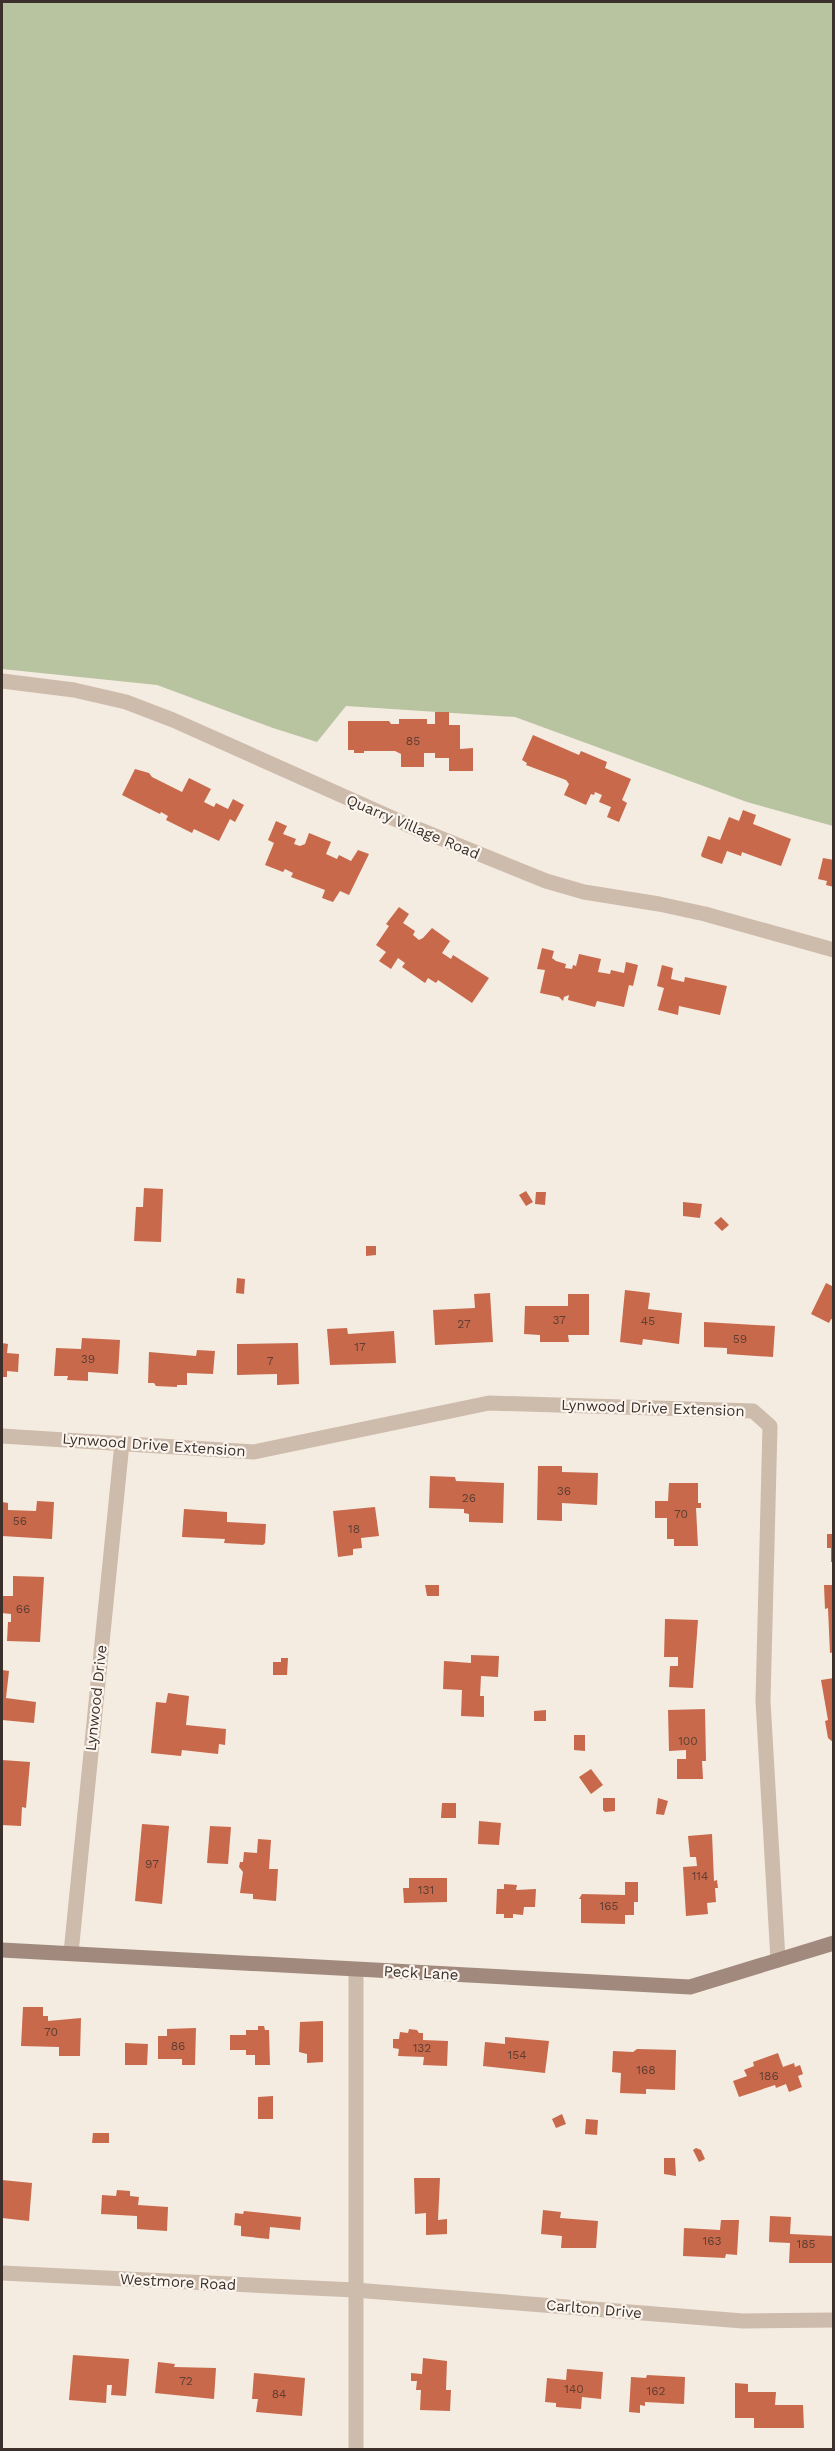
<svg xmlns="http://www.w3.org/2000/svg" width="835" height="2451" font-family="'Work Sans',sans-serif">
	<rect width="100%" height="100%" fill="#f4ebe1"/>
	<path fill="#b8c4a0" d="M2 2H833V826L747 802 515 717 346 706 317 742 273 728 157 685 2 669Z"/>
	<g fill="#c8694b">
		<path d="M435 712H449V725H460V749L473 748V771H449V758H435V753H424V767H401V754L395 751H364V753H354V750H348V721H389L391 724H399V719H427V724H435Z"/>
		<path d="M533 735 579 755 581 751 607 762 605 768 631 779 622 800 627 803 619 822 607 817 611 807 599 802 602 795 595 792 594 795 591 794 586 805 564 795 569 784 566 780 526 765 527 763 522 760Z"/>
		<path d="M135 769 149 773 152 777 182 792 189 778 211 789 204 802 214 807 216 803 228 809 233 799 244 805 235 822 230 819 219 841 194 829 192 833 166 820 168 816 161 812 160 814 122 795Z"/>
		<path d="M743 810 756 815 753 824 791 839 781 866 742 852 741 856 727 851 722 864 702 857 701 855 708 836 720 840 729 817 739 821Z"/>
		<path d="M276 821 287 826 283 834 296 839 294 844 300 846 305 844 309 833 331 842 326 854 337 859 339 855 351 861 358 850 369 854 349 895 340 891 333 902 322 898 325 890 291 877 293 873 285 869 283 872 265 865 274 843 268 840Z"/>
		<path d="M823 858 834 860V887L826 885 827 881 818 879Z"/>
		<path d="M399 907 409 914 403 923 415 931 413 935 419 940 423 938 432 928 450 941 442 953 451 959 453 955 489 978 472 1003 438 980 436 983 428 978 425 983 402 967 405 963 398 958 391 969 379 961 386 952 376 945 389 926 386 924Z"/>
		<path d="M542 948 554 951 552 958 556 961 566 964 565 968 572 969 573 965 576 966 579 954 601 959 598 972 610 974 611 970 624 973 626 962 638 965 633 986 629 985 624 1007 597 1001 595 1007 568 1000 569 995 564 997 563 1001 559 997 540 993 545 970 537 969Z"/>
		<path d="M662 965 673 968 671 979 684 982 685 977 727 986 720 1015 679 1006 678 1015 658 1010 664 988 657 986Z"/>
		<path d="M144 1188 163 1189 161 1242 134 1241 136 1207H143Z"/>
		<path d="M526 1191 533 1202 526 1206 519 1195Z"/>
		<path d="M536 1192H546L545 1205 535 1204Z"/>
		<path d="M683 1202 702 1204 700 1218 683 1216Z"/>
		<path d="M721 1217 729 1225 722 1231 714 1223Z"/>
		<path d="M366 1246H376V1255L366 1256Z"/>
		<path d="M237 1278 245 1279 244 1294 236 1293Z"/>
		<path d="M826 1283 834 1287V1320L831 1319 829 1323 811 1314Z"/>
		<path d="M625 1290 650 1293 648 1309 682 1313 679 1344 643 1339 642 1345 620 1342Z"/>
		<path d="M490 1293 493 1342 435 1345 433 1310 475 1308 474 1294Z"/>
		<path d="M568 1294H589V1335H568L569 1342H540V1335L524 1334 525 1306H568Z"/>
		<path d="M704 1322 775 1326 773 1357 727 1354V1348L704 1347Z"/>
		<path d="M347 1328 348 1334 394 1331 396 1363 330 1365 327 1329Z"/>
		<path d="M82 1338 120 1340 118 1374 88 1372V1381L67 1380 68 1376H54L56 1348 81 1349Z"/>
		<path d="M2 1343 8 1344 7 1353 19 1354 18 1372 7 1371V1377H2Z"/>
		<path d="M298 1343 299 1384 277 1385V1374L237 1375V1344Z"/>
		<path d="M197 1350 215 1351 213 1374 187 1373V1385H177V1387L156 1386 154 1383H148L149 1352 196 1356Z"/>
		<path d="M538 1466H562V1472L598 1473 597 1505 562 1503V1521L537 1520Z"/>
		<path d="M430 1476 455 1477 456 1481 504 1483 503 1523 469 1522V1514L464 1513V1509L429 1508Z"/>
		<path d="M669 1483H698V1503H701V1508H696L698 1546H674V1539H667V1518H655V1501H668Z"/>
		<path d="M37 1501 54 1502 52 1539 2 1536V1502L8 1503V1510L36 1511Z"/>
		<path d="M375 1507 379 1536 361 1538 362 1548 353 1549V1555L338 1557 333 1511Z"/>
		<path d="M184 1509 227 1512V1522L266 1524 265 1543 263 1545 224 1543 225 1539 182 1537Z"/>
		<path d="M827 1534H834V1562H831V1548H827Z"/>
		<path d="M13 1576 44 1577 40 1642 7 1641 8 1622H11V1614L2 1613V1596H13Z"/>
		<path d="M425 1585H439V1596H427Z"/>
		<path d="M824 1585H834V1652L830 1653 828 1608 825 1609Z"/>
		<path d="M665 1619 698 1620 693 1688 669 1687 670 1666H678V1657H664Z"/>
		<path d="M471 1655 499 1656 498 1677 481 1676 480 1696H484V1717L461 1716 462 1690 443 1689 444 1661 471 1663Z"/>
		<path d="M281 1658H288L287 1675H273V1662H281Z"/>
		<path d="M2 1670 9 1671 6 1698 36 1702 34 1723 2 1720Z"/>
		<path d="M834 1678V1743L828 1738 825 1721 828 1720 821 1680Z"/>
		<path d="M168 1693 189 1696 186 1725 226 1729 225 1745 219 1744 218 1754 182 1750 181 1756 151 1753 156 1702 166 1703Z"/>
		<path d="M705 1709 706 1761H702L703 1779H677V1759H686V1750L669 1751 668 1710Z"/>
		<path d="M546 1710V1721H534V1711Z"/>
		<path d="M574 1735H585V1751L574 1750Z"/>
		<path d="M2 1760 30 1762 26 1808 22 1807 21 1826 2 1825Z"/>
		<path d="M591 1769 603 1785 591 1794 579 1777Z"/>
		<path d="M603 1798H615V1811L605 1812 603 1810Z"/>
		<path d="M658 1798 668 1801 664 1815 656 1814Z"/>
		<path d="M442 1803H456V1818H441Z"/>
		<path d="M479 1821 501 1823 499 1845 478 1844Z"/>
		<path d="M142 1824 169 1826 162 1904 135 1901Z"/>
		<path d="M210 1826 231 1827 228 1864 207 1863Z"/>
		<path d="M712 1834 714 1881 717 1880 718 1888H715L716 1902 707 1903 708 1914 686 1916 683 1867 697 1866 696 1857H690L688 1836Z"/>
		<path d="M258 1839 271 1840 269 1869H278L276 1901 253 1899V1894L240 1893 243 1872 239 1867 240 1862H243L244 1852 257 1853Z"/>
		<path d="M409 1878H447V1902L404 1903 403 1888H409Z"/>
		<path d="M625 1882H638V1902H634V1915H625V1924L581 1923V1899H579L582 1894 625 1895Z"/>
		<path d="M504 1884 517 1885 516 1890 536 1889 535 1907H524L523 1915 513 1914V1918H504V1914H496L497 1889H504Z"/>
		<path d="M23 2007H43V2016H48V2021L81 2018 80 2056H59V2047L21 2046Z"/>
		<path d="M323 2021V2062L307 2063V2054L299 2052 300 2022Z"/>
		<path d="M258 2026H264L265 2030H269L270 2065H255V2055H246V2050H230V2035H246V2030H258Z"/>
		<path d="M196 2028 195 2065H182V2059H158V2036H167V2029Z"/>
		<path d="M409 2029 417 2030 419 2033H423V2040L448 2041 447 2066 423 2065 424 2057 398 2056 399 2049 393 2048V2039H399L400 2032 408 2033Z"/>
		<path d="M505 2037 549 2041 545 2073 483 2066 485 2042 505 2044Z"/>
		<path d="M125 2043 148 2044 147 2065H125Z"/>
		<path d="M637 2049 676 2050 675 2090 646 2089V2094L620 2093 621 2073 612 2072 613 2051 633 2052Z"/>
		<path d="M778 2053 783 2067 794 2063 795 2067 800 2065 803 2074 798 2076 802 2087 789 2092 786 2084 776 2088 775 2085 739 2097 733 2081 747 2076 744 2070 754 2066 753 2062Z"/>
		<path d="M273 2096V2119H258V2097Z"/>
		<path d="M562 2114 566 2124 556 2128 552 2119Z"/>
		<path d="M586 2119 598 2120 597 2135 585 2134Z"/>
		<path d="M93 2133H109V2143H92Z"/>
		<path d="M696 2148 701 2150 705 2159 699 2162 693 2150Z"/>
		<path d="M664 2158H675L676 2176 664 2174Z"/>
		<path d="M414 2178H440L438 2220 447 2219V2234L426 2235V2213L415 2214Z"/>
		<path d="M2 2180 32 2183 29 2221 2 2218Z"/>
		<path d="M117 2190 130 2191V2196L139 2197 138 2205 168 2207 167 2231 137 2229V2216L101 2214 102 2195 116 2196Z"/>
		<path d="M543 2210 561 2212 560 2218 598 2221 596 2248H561L562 2236 541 2234Z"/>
		<path d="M244 2211 301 2217 300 2230 270 2227 269 2239 241 2236V2226L234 2225 235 2213 243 2214Z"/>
		<path d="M770 2216 791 2217 790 2234 833 2236 834 2263H789L790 2243 769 2242Z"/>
		<path d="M721 2220H739L737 2255 726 2254 725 2258 683 2256 684 2228 720 2230Z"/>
		<path d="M73 2355 129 2359 126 2396 111 2395 112 2385H107L106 2403 69 2400Z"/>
		<path d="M423 2358 447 2361 446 2390H451L450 2411 420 2410 421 2390H416L417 2381H411V2373L422 2374Z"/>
		<path d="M158 2362 175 2364 174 2367 216 2368 214 2399 155 2393Z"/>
		<path d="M567 2369 603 2372 601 2399 582 2397 581 2409 556 2407V2403L545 2402 547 2378 566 2380Z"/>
		<path d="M254 2373 305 2378 302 2416 256 2412 258 2399H252Z"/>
		<path d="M647 2375 685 2377 684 2404 645 2402V2406L640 2405V2413L629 2412 631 2377 646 2378Z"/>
		<path d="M735 2383 748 2384V2392H776L775 2405H803L804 2428H754V2418H735Z"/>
	</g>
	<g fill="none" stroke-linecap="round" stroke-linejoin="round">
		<g stroke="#cdbbac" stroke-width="15">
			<path d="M2 681 74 690 126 702 173 720 408 825 546 881 584 892 659 904 705 914 834 950"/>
			<path d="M2 1436 254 1452 489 1403 753 1411 770 1426 763 1701 778 1960"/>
			<path d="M71 1953 122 1443"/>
			<path d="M356 1970V2450"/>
			<path d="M2 2273 355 2290 743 2321 834 2320"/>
		</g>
		<path stroke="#a18a7d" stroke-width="15" d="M2 1950 690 1987 834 1943"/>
	</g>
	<g text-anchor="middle" stroke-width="4.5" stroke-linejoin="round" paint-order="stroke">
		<g font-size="12" fill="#5e3e33">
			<text x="413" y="745">85</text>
			<text x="559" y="1324">37</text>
			<text x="648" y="1325">45</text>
			<text x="464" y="1328">27</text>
			<text x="740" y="1343">59</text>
			<text x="360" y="1351">17</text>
			<text x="88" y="1363">39</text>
			<text x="270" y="1365">7</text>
			<text x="564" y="1495">36</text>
			<text x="469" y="1502">26</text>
			<text x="681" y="1518">70</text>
			<text x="20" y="1525">56</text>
			<text x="354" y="1533">18</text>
			<text x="23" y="1613">66</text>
			<text x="688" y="1745">100</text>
			<text x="152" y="1868">97</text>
			<text x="700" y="1880">114</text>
			<text x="426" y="1894">131</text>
			<text x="609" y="1910">165</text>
			<text x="51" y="2036">70</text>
			<text x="178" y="2050">86</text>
			<text x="422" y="2052">132</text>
			<text x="517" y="2059">154</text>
			<text x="646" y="2074">168</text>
			<text x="769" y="2080">186</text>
			<text x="712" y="2245">163</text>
			<text x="806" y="2248">185</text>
			<text x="186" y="2385">72</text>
			<text x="574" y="2393">140</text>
			<text x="656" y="2395">162</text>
			<text x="279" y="2398">84</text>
		</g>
		<g font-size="15" fill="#3b302b" stroke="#fbf5ee">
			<text transform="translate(413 827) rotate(23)" y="5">Quarry Village Road</text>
			<text transform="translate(653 1408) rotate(2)" y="5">Lynwood Drive Extension</text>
			<text transform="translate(154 1445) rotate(4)" y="5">Lynwood Drive Extension</text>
			<text transform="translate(96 1698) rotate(-84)" y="5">Lynwood Drive</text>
			<text transform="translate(421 1973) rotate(3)" y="5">Peck Lane</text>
			<text transform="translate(178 2282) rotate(3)" y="5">Westmore Road</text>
			<text transform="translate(594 2309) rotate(5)" y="5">Carlton Drive</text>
		</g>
	</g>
	<rect width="835" height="2451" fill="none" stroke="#3b302b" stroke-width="6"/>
</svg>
